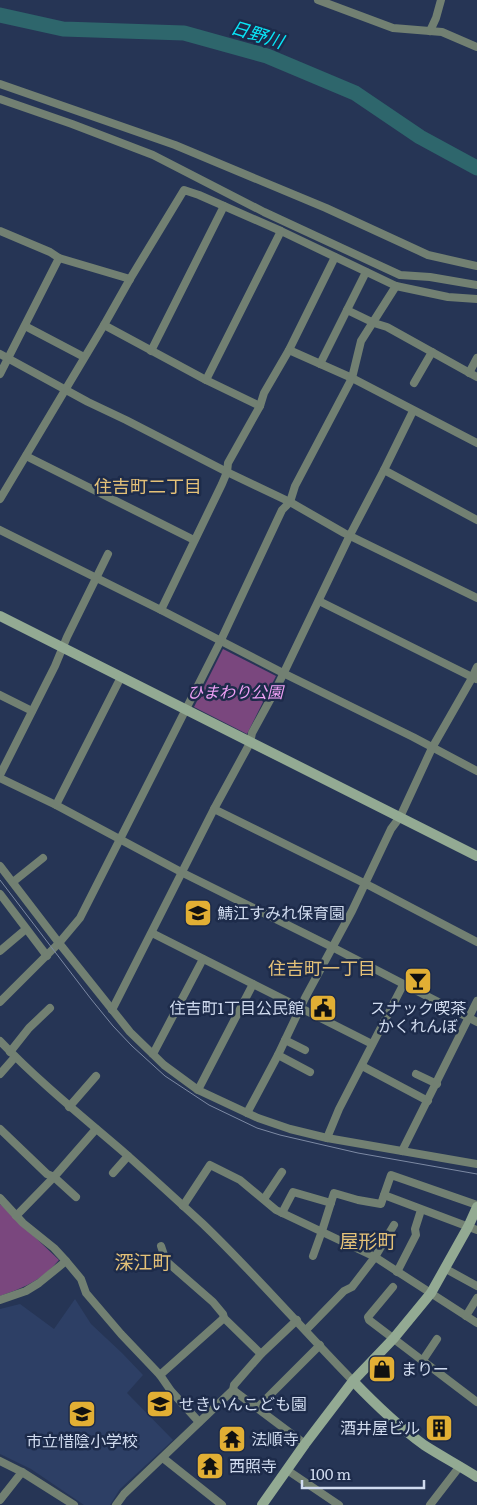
<svg xmlns="http://www.w3.org/2000/svg" width="477" height="1505" font-family="Literata,'Noto Sans JP',serif">
	<rect width="100%" height="100%" fill="#263555"/>
	<path fill="#2d3f65" d="M75 1299 91 1324 122 1353 143 1375 127 1393 173 1440 120 1489 110 1505H84L31 1469 0 1454V1309L20 1304 54 1329Z"/>
	<g fill="#7a477e">
		<path d="M223 649 276 676 247 734 194 707Z"/>
		<path d="M0 1204 59 1260C41 1281 25 1287 0 1296Z"/>
	</g>
	<g fill="none" stroke-linecap="round" stroke-linejoin="round">
		<path stroke="#2e666c" stroke-width="15" d="M0 15 63 29 184 33 267 56 355 93 420 137 477 168"/>
		<g stroke="#728072" stroke-width="8">
			<path d="M318 0 393 28 442 32 477 47"/>
			<path d="M430 31 436 18 441 0"/>
			<path d="M0 84 175 145 326 208 428 255 477 266"/>
			<path d="M0 99 72 124 153 155 264 212 400 275 430 277 477 285"/>
			<path d="M0 231 50 252 59 258 130 279"/>
			<path d="M347 310 374 323 387 327 477 377"/>
			<path d="M104 325 206 380 260 406"/>
			<path d="M25 326 84 357"/>
			<path d="M289 350 352 378 477 443"/>
			<path d="M151 351 224 206"/>
			<path d="M0 354 88 402 126 420 227 472 290 502 344 533 477 598"/>
			<path d="M320 364 366 272"/>
			<path d="M469 373 477 358"/>
			<path d="M0 374 59 258"/>
			<path d="M206 380 281 231"/>
			<path d="M414 383 432 352"/>
			<path d="M26 456 194 540"/>
			<path d="M384 470 477 520"/>
			<path d="M0 499 104 325 130 279 184 190 199 195 281 231 396 286 448 297 477 299"/>
			<path d="M0 530 161 610 283 673 413 737 477 771"/>
			<path d="M319 601 476 679"/>
			<path d="M161 610 222 484 227 472 228 463 260 406 264 393 289 350 335 257"/>
			<path d="M0 695 32 711"/>
			<path d="M0 775 55 666 67 637 108 554"/>
			<path d="M0 778 56 805 183 873 332 947 477 1022"/>
			<path d="M56 805 121 677"/>
			<path d="M214 809 372 887 477 942"/>
			<path d="M0 866 59 943 130 1032 164 1065 198 1090 258 1118 290 1129 327 1138 477 1164"/>
			<path d="M13 882 43 858"/>
			<path d="M0 894 47 956"/>
			<path d="M152 933 372 1044"/>
			<path d="M0 951 26 929"/>
			<path d="M0 1002 59 943 80 918 221 640 282 510 290 502 295 486 352 378 361 341 396 286"/>
			<path d="M112 1010 214 809 250 743 252 733 276 689 350 535 384 470 413 411"/>
			<path d="M285 1040 305 1050"/>
			<path d="M0 1041C39 1082 84 1118 127 1155 153 1178 178 1201 203 1224 255 1274 302 1329 353 1381"/>
			<path d="M10 1052 29 1028 50 1008"/>
			<path d="M153 1054 203 959"/>
			<path d="M278 1055 310 1072"/>
			<path d="M362 1066 428 1101"/>
			<path d="M0 1074 15 1057"/>
			<path d="M416 1074 437 1084"/>
			<path d="M198 1090 253 984"/>
			<path d="M69 1107 96 1076"/>
			<path d="M247 1113 278 1055 305 998 352 911 391 829 400 817 432 748 472 678 477 667"/>
			<path d="M0 1129 47 1174 54 1177 96 1129"/>
			<path d="M327 1138 339 1109 403 985"/>
			<path d="M402 1151 477 1001"/>
			<path d="M113 1173 128 1156"/>
			<path d="M384 1195 391 1175 477 1205"/>
			<path d="M0 1198 23 1223 54 1248 66 1261 81 1279 86 1293 121 1334 160 1375 171 1391 199 1422"/>
			<path d="M264 1199 282 1172"/>
			<path d="M183 1206 210 1165 240 1180 276 1210 375 1257 477 1323"/>
			<path d="M282 1213 293 1192 331 1203"/>
			<path d="M16 1216 54 1177 76 1197"/>
			<path d="M161 1246 166 1261 213 1302 223 1314 224 1318 261 1354"/>
			<path d="M313 1256 322 1231 334 1193 358 1200 381 1204 384 1195 477 1230"/>
			<path d="M446 1269 477 1286"/>
			<path d="M397 1272 416 1235 415 1229 421 1210"/>
			<path d="M393 1287 368 1317 369 1320 477 1402"/>
			<path d="M0 1300 26 1291 39 1283 66 1261"/>
			<path d="M466 1316 477 1298"/>
			<path d="M306 1330 344 1291 352 1287 375 1257 394 1225"/>
			<path d="M423 1360 437 1339"/>
			<path d="M160 1375 224 1318"/>
			<path d="M233 1390 305 1444"/>
			<path d="M257 1408 320 1345"/>
			<path d="M163 1458 222 1505"/>
			<path d="M0 1461 22 1472 74 1505"/>
			<path d="M287 1470 339 1505"/>
			<path d="M0 1500 22 1472"/>
			<path d="M116 1505 124 1494 233 1390 234 1385 261 1354 297 1320"/>
			<path d="M430 1505 460 1466"/>
		</g>
		<g stroke="#93aa93" stroke-width="10">
			<path d="M0 616 477 856"/>
			<path d="M353 1381C375 1404 398 1426 424 1445 441 1456 460 1466 477 1477"/>
			<path d="M262 1505 305 1444 353 1381 394 1338 431 1293 468 1227 477 1207"/>
		</g>
		<path stroke="#7c89a3" stroke-width="1" d="M0 880 91 999 113 1026 132 1046 165 1076 209 1105 257 1128 280 1135 358 1153 477 1174"/>
	</g>
	<defs>
		<g id="school-square" transform="scale(1.4375)"><rect x="-9" y="-9" width="18" height="18" rx="4" fill="#e2af34" stroke="#1d2b4a"/><path d="M0-5L7-2L0 1L-7-2ZM-4 1L0 2.5L4 1V4Q0 6-4 4Z" fill="#111"/></g>
		<g id="bar-square" transform="scale(1.4375)"><rect x="-9" y="-9" width="18" height="18" rx="4" fill="#e2af34" stroke="#1d2b4a"/><path d="M-6-5H6L.8 .8V4.5H3.5V6h-7V4.5H-.8V.8Z" fill="#111"/></g>
		<g id="civic-square" transform="scale(1.4375)"><rect x="-9" y="-9" width="18" height="18" rx="4" fill="#e2af34" stroke="#1d2b4a"/><path d="M-.6-6.5H3V-4.5H.6V-3L4-1V1h2V6H-6V1h2V-1L-.6-3ZM-1.2 2.5V6h2.4V2.5Z" fill="#111"/></g>
		<g id="shop-square" transform="scale(1.4375)"><rect x="-9" y="-9" width="18" height="18" rx="4" fill="#e2af34" stroke="#1d2b4a"/><path d="M-5-2.5h2.3a2.7 3.5 0 0 1 5.4 0H5L5.5 6h-11ZM-1.5-2.5h3a1.5 2.3 0 0 0-3 0Z" fill="#111"/></g>
		<g id="building-square" transform="scale(1.4375)"><rect x="-9" y="-9" width="18" height="18" rx="4" fill="#e2af34" stroke="#1d2b4a"/><path d="M-4-6H4V6H1V3H-1V6H-4ZM-2.5-4.3h1.7v1.8h-1.7ZM.8-4.3h1.7v1.8H.8ZM-2.5-1h1.7V.8h-1.7ZM.8-1h1.7V.8H.8Z" fill="#111"/></g>
		<g id="temple-square" transform="scale(1.4375)"><rect x="-9" y="-9" width="18" height="18" rx="4" fill="#e2af34" stroke="#1d2b4a"/><path d="M0-6L5-2H3V0L6.5 2.5H4V6H1.5V3h-3V6H-4V2.5H-6.5L-3 0V-2H-5Z" fill="#111"/></g>
	</defs>
	<g fill-rule="evenodd">
		<use href="#school-square" x="198" y="913"/>
		<use href="#bar-square" x="418" y="981"/>
		<use href="#civic-square" x="323" y="1008"/>
		<use href="#shop-square" x="382" y="1369"/>
		<use href="#school-square" x="160" y="1404"/>
		<use href="#school-square" x="82" y="1414"/>
		<use href="#building-square" x="439" y="1428"/>
		<use href="#temple-square" x="232" y="1439"/>
		<use href="#temple-square" x="210" y="1466"/>
	</g>
	<g text-anchor="middle" stroke-width="5" stroke-linejoin="round" paint-order="stroke">
		<g font-size="16" font-style="italic" fill="#efa0f5" stroke="#1d2b4a">
			<text x="235" y="698">ひまわり公園</text>
		</g>
		<g font-size="16" fill="#d0dbef" stroke="#1d2b4a" text-anchor="start">
			<text x="217" y="919">鯖江すみれ保育園</text>
			<text x="304" y="1014" text-anchor="end">住吉町1丁目公民館</text>
			<text x="418" y="1014" text-anchor="middle">スナック喫茶<tspan x="418" dy="18">かくれんぼ</tspan></text>
			<text x="401" y="1375">まりー</text>
			<text x="179" y="1410">せきいんこども園</text>
			<text x="420" y="1434" text-anchor="end">酒井屋ビル</text>
			<text x="251" y="1445">法順寺</text>
			<text x="82" y="1447" text-anchor="middle">市立惜陰小学校</text>
			<text x="229" y="1472">西照寺</text>
		</g>
		<g font-size="18" font-style="italic" fill="#08e6f7" stroke="#1d2b4a">
			<text transform="translate(257 35) rotate(17)" y="6">日野川</text>
		</g>
		<g font-size="18" fill="#e4c178" stroke="#1d2b4a">
			<text x="148" y="493">住吉町二丁目</text>
			<text x="322" y="975">住吉町一丁目</text>
		</g>
		<g font-size="19" fill="#e4c178" stroke="#1d2b4a">
			<text x="368" y="1248">屋形町</text>
			<text x="143" y="1269">深江町</text>
		</g>
	</g>
	<path d="M302 1480v8h122v-8" fill="none" stroke="#d0dbef" stroke-width="2.5"/>
	<text x="310" y="1480" font-size="15" fill="#d0dbef" stroke="#1d2b4a" stroke-width="4" paint-order="stroke">100 m</text>
</svg>
